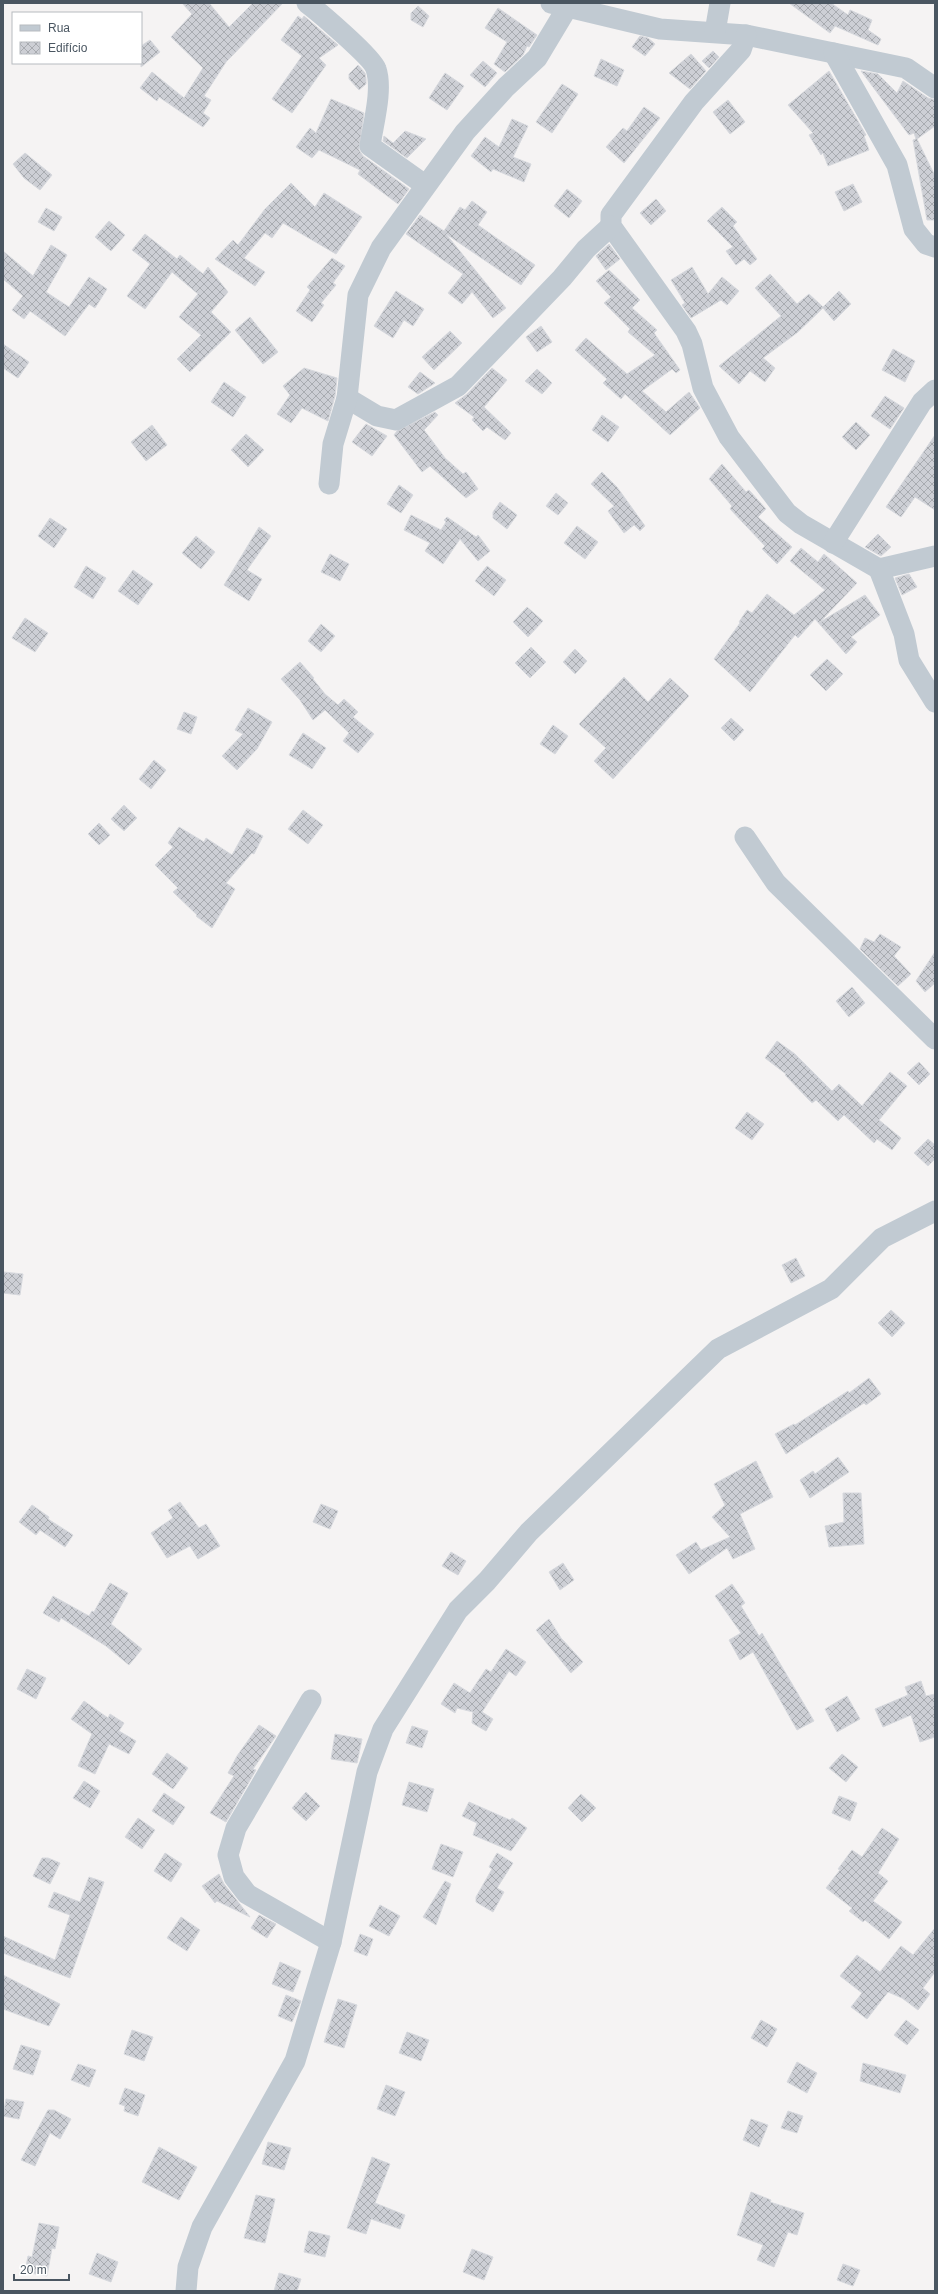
<svg xmlns="http://www.w3.org/2000/svg" width="938" height="2294" font-family="Arial,sans-serif">
	<defs>
		<pattern id="building-cross-hatch" width="8" height="8" patternUnits="userSpaceOnUse"><rect width="8" height="8" fill="#cdcfd5"/><path d="M0 0l8 8M0 8l8-8" fill="none" stroke="#a8abb0"/></pattern>
	</defs>
	<rect width="100%" height="100%" fill="#f5f3f3"/>
	<g fill="url(#building-cross-hatch)" stroke="#d7d9de">
		<path d="M182 3H209L229 27 253 3H283L226 62 204 96 211 100 203 113 210 118 203 127 159 97 157 101 140 88 152 72 184 98 203 68 171 37 192 14Z"/>
		<path d="M789 3H831L848 15 850 10 872 20 868 30 881 39 878 45 835 26 830 33Z"/>
		<path d="M418 6 429 16 423 27 411 20V13Z"/>
		<path d="M498 8 537 35 529 47 527 46 523 55 505 72 494 64 507 42 485 28Z"/>
		<path d="M298 16 302 19 304 16 338 45 319 58 326 65 292 113 272 99 302 56 281 40Z"/>
		<path d="M640 36 648 38 655 44 645 56 632 47Z"/>
		<path d="M150 40 160 52 141 67V46Z"/>
		<path d="M713 51 719 57 709 68 702 61Z"/>
		<path d="M691 54 706 71 690 89 669 73Z"/>
		<path d="M601 59 624 70 617 86 594 76Z"/>
		<path d="M483 61 497 73 485 87 470 75Z"/>
		<path d="M358 65 365 73 366 79V84L359 90 349 79V74Z"/>
		<path d="M829 71 866 135 864 136 869 150 828 166 823 153 821 155 809 135 813 133 788 105Z"/>
		<path d="M861 71 878 74 897 93 903 81 928 98 935 100V126L917 139 935 176V220H927L913 140 916 139 914 133 909 135Z"/>
		<path d="M445 73 464 86 447 110 429 98Z"/>
		<path d="M562 84 578 94 552 133 536 122Z"/>
		<path d="M331 99 364 113 359 150 363 156 409 189 398 204 358 174 360 170 319 150 312 158 296 147 310 128 316 133Z"/>
		<path d="M728 100 745 122 730 134 713 112Z"/>
		<path d="M644 107 660 118 624 163 606 147 623 128 627 131Z"/>
		<path d="M512 119 528 126 513 157 531 164 524 182 493 169 491 172 471 156 485 137 499 147Z"/>
		<path d="M405 131 426 139 407 158 383 141 384 136 393 143Z"/>
		<path d="M25 153 52 175 40 190 24 178 13 164Z"/>
		<path d="M291 183 315 207 324 193 362 217 336 254 283 223 272 238 265 233 244 258 265 272 255 286 215 259 233 240 238 245 265 209Z"/>
		<path d="M853 184 862 202 844 211 835 192Z"/>
		<path d="M567 189 582 201 569 218 554 206Z"/>
		<path d="M656 199 666 211 651 225 640 213Z"/>
		<path d="M472 201 487 212 478 225 535 265 521 285 446 234 506 308 493 318 472 292 462 304 448 293 463 274 406 234 420 215 444 231 460 207 465 210Z"/>
		<path d="M722 207 737 222 733 226 757 259 750 265 744 259 736 265 726 251 733 247 707 221Z"/>
		<path d="M46 208 62 217 54 231 38 222Z"/>
		<path d="M109 221 125 235 111 251 95 237Z"/>
		<path d="M145 234 177 259 180 255 203 274 208 267 228 292 211 312 231 332 190 372 177 359 201 335 179 317 198 294 172 272 145 309 127 296 150 264 132 250Z"/>
		<path d="M609 244 620 259 606 270 596 256Z"/>
		<path d="M51 245 67 255 46 292 69 307 89 277 107 289 95 308 89 304 65 336 30 311 24 319 12 310 23 296 3 279V251L33 276Z"/>
		<path d="M332 258 345 266 333 283 336 285 321 303 324 305 312 322 296 311 310 290 307 287Z"/>
		<path d="M692 267 708 294 722 277 739 291 727 305 721 300 691 318 682 305 685 303 671 280Z"/>
		<path d="M609 270 640 300 632 308 657 330 654 333 680 370 676 373 672 369 642 391 666 412 689 392 700 408 670 435 625 394 621 399 603 383 607 379 575 350 586 338 627 374 655 355 628 332 630 329 604 303 611 297 596 281Z"/>
		<path d="M770 274 797 304 809 294 823 307 839 291 851 304 834 321 823 308 798 332 763 358 775 368 765 382 750 371 739 384 719 366 781 316 755 288Z"/>
		<path d="M396 291 424 309 413 326 404 320 393 338 374 326Z"/>
		<path d="M250 317 278 352 263 364 235 330Z"/>
		<path d="M541 326 552 342 537 352 526 337Z"/>
		<path d="M450 331 462 343 434 370 422 357Z"/>
		<path d="M3 344 29 362 18 378 3 368Z"/>
		<path d="M893 349 915 361 905 382 882 370Z"/>
		<path d="M304 368 337 378 335 396 328 421 302 408 291 423 277 414 290 395 283 386Z"/>
		<path d="M492 368 507 380 484 407 511 433 505 440 487 427 483 431 472 420 474 417 455 403 467 394Z"/>
		<path d="M537 369 552 383 542 394 525 381Z"/>
		<path d="M420 372 435 383 418 394 408 387Z"/>
		<path d="M224 382 246 397 233 417 211 402Z"/>
		<path d="M885 396 904 408 890 429 871 416Z"/>
		<path d="M435 412 438 415 424 430 445 458 463 474 466 472 478 489 466 498 430 466 422 472 394 435 397 431Z"/>
		<path d="M602 415 619 427 608 442 592 430Z"/>
		<path d="M856 422 870 435 856 450 842 437Z"/>
		<path d="M366 424 387 436 372 456 352 442Z"/>
		<path d="M152 425 167 445 146 461 131 442Z"/>
		<path d="M246 434 264 450 248 467 231 450Z"/>
		<path d="M935 435V510L915 497 901 517 886 507Z"/>
		<path d="M722 464 746 492 749 490 766 509 758 517 792 547 777 564 762 549 765 546 730 509 732 506 709 479Z"/>
		<path d="M602 472 617 487 645 526 640 531 634 525 624 533 608 511 614 506 591 484Z"/>
		<path d="M399 485 413 495 401 513 387 504Z"/>
		<path d="M556 493 568 503 558 515 546 506Z"/>
		<path d="M500 502 517 515 507 529 493 518V512Z"/>
		<path d="M411 515 441 530 446 522 444 520 447 517 476 537 478 535 490 551 478 561 460 539 443 564 425 551 430 543 404 530Z"/>
		<path d="M50 518 67 529 54 548 38 536Z"/>
		<path d="M577 526 598 542 585 559 564 543Z"/>
		<path d="M259 527 271 536 247 570 262 579 249 601 224 585Z"/>
		<path d="M878 534 891 547 881 556 865 547Z"/>
		<path d="M196 536 215 552 201 569 182 553Z"/>
		<path d="M801 548 818 562 824 554 857 583 820 622 865 595 880 615 851 637 857 642 846 654 815 619 798 638 795 635 750 692 714 659 740 623 739 622 747 610 752 613 767 594 794 615 825 590 790 561Z"/>
		<path d="M330 554 349 564 340 581 321 572Z"/>
		<path d="M86 566 106 578 93 599 74 587Z"/>
		<path d="M487 566 506 580 494 596 475 581Z"/>
		<path d="M133 570 153 584 138 605 118 591Z"/>
		<path d="M909 574 917 587 902 595 895 578Z"/>
		<path d="M527 607 543 621 528 637 513 622Z"/>
		<path d="M25 618 48 633 35 652 12 638Z"/>
		<path d="M321 624 335 636 321 652 308 641Z"/>
		<path d="M531 647 546 662 530 678 515 663Z"/>
		<path d="M575 649 587 661 575 674 563 662Z"/>
		<path d="M827 659 843 674 826 691 810 675Z"/>
		<path d="M300 662 314 678 313 679 325 694 338 705 344 699 358 712 353 717 374 734 358 753 343 741 349 733 325 710 313 720 300 700 281 679Z"/>
		<path d="M624 677 648 702 670 678 689 696 613 779 594 761 606 748 579 724Z"/>
		<path d="M248 708 272 722 257 749 237 770 222 756 243 734 235 730Z"/>
		<path d="M184 712 197 717 191 734 177 729Z"/>
		<path d="M731 718 744 730 734 741 721 728Z"/>
		<path d="M553 725 568 736 555 754 540 744Z"/>
		<path d="M303 733 326 748 312 769 289 755Z"/>
		<path d="M154 760 166 770 151 789 139 779Z"/>
		<path d="M124 805 137 818 124 831 111 819Z"/>
		<path d="M303 810 323 825 308 844 288 829Z"/>
		<path d="M99 823 110 835 99 845 88 834Z"/>
		<path d="M179 827 204 842 206 838 232 855 247 828 263 836 254 854 252 853 226 883 235 889 212 928 196 916 197 915 173 892 178 888 155 865 173 847 168 843Z"/>
		<path d="M880 934 901 947 894 956 911 974 898 986 860 949 865 938 874 942Z"/>
		<path d="M935 952V983L925 992 916 981Z"/>
		<path d="M852 987 865 1003 849 1017 836 1001Z"/>
		<path d="M777 1041 795 1054 832 1091 839 1084 862 1106 890 1072 907 1086 879 1120 901 1138 892 1150 877 1139 874 1143 844 1115 838 1121 816 1100 812 1103 785 1075 786 1074 765 1058Z"/>
		<path d="M919 1062 930 1074 919 1085 907 1073Z"/>
		<path d="M747 1112 764 1124 752 1140 735 1128Z"/>
		<path d="M928 1139 935 1145V1159L928 1166 914 1153Z"/>
		<path d="M796 1258 805 1276 791 1283 782 1265Z"/>
		<path d="M3 1272 23 1274 20 1295 3 1293Z"/>
		<path d="M891 1310 905 1323 892 1337 878 1323Z"/>
		<path d="M869 1378 881 1394 866 1405 864 1403 786 1454 775 1434 794 1424 795 1425 848 1391 849 1393Z"/>
		<path d="M838 1457 849 1472 810 1498 800 1480 813 1471 815 1474Z"/>
		<path d="M756 1461 773 1497 740 1514 755 1549 733 1559 727 1548 689 1574 676 1555 696 1542 701 1550 730 1537 712 1517 725 1505 714 1484Z"/>
		<path d="M843 1493H861L864 1544 829 1547 825 1526 844 1522Z"/>
		<path d="M180 1502 199 1528 206 1524 220 1546 198 1559 190 1546 167 1558 151 1533 173 1518 168 1510Z"/>
		<path d="M321 1504 338 1511 330 1529 313 1522Z"/>
		<path d="M32 1505 49 1517 48 1519 73 1535 65 1547 40 1530 36 1535 19 1522Z"/>
		<path d="M451 1552 466 1561 458 1575 442 1566Z"/>
		<path d="M563 1563 574 1580 560 1590 549 1572Z"/>
		<path d="M110 1583 128 1593 111 1624 142 1649 129 1665 106 1646 61 1618 59 1622 43 1613 53 1596 89 1616 92 1611 94 1612Z"/>
		<path d="M732 1584 745 1603 741 1606 759 1636 762 1633 814 1721 797 1730 753 1652 740 1660 729 1640 741 1633 715 1596Z"/>
		<path d="M549 1619 561 1638 583 1662 571 1673 536 1630Z"/>
		<path d="M506 1649 526 1662 516 1676 509 1671 482 1712 493 1719 486 1731 472 1723 473 1712 457 1708 455 1713 441 1704 454 1683 470 1693 486 1669 491 1672Z"/>
		<path d="M27 1669 46 1678 36 1699 17 1689Z"/>
		<path d="M921 1681 926 1696 935 1694V1737L920 1742 911 1715 883 1727 875 1709 908 1695 905 1687Z"/>
		<path d="M847 1696 860 1719 837 1732 825 1709Z"/>
		<path d="M84 1701 108 1718 110 1714 124 1723 119 1731 136 1741 129 1754 109 1744 95 1774 78 1766 92 1734 71 1719Z"/>
		<path d="M259 1725 276 1736 253 1769 256 1770 226 1822 210 1813 234 1776 228 1773 237 1756Z"/>
		<path d="M412 1726 428 1731 422 1748 406 1743Z"/>
		<path d="M335 1734 362 1739 357 1763 331 1759Z"/>
		<path d="M167 1753 188 1768 173 1789 152 1774Z"/>
		<path d="M842 1754 858 1767 846 1782 829 1768Z"/>
		<path d="M84 1781 100 1791 90 1808 73 1798Z"/>
		<path d="M409 1782 434 1789 427 1812 402 1805Z"/>
		<path d="M306 1792 320 1806 306 1821 292 1808Z"/>
		<path d="M164 1793 185 1807 173 1825 152 1811Z"/>
		<path d="M581 1794 596 1808 582 1822 568 1808Z"/>
		<path d="M839 1796 857 1803 850 1821 832 1813Z"/>
		<path d="M469 1802 510 1820 512 1818 527 1828 511 1851 473 1835 477 1823 462 1816Z"/>
		<path d="M138 1818 155 1830 142 1849 125 1837Z"/>
		<path d="M882 1828 899 1839 878 1873 888 1881 873 1901 902 1922 889 1939 865 1920 863 1922 849 1911 852 1908 826 1888 840 1870 838 1869 852 1850 862 1857Z"/>
		<path d="M441 1844 463 1852 453 1877 432 1869Z"/>
		<path d="M165 1853 182 1864 171 1882 154 1871Z"/>
		<path d="M497 1853 513 1863 497 1888 504 1892 493 1912 476 1902V1897L492 1869 489 1867Z"/>
		<path d="M42 1858H48L60 1863 50 1884 33 1876Z"/>
		<path d="M219 1874 224 1884 250 1917 217 1901 215 1903 202 1886Z"/>
		<path d="M89 1877 104 1882 70 1978 3 1953V1936L55 1960 70 1915 48 1907 54 1892 80 1902Z"/>
		<path d="M445 1881 451 1884 436 1925 423 1917Z"/>
		<path d="M380 1905 400 1916 389 1936 369 1926Z"/>
		<path d="M259 1915 276 1924 267 1938 251 1928Z"/>
		<path d="M181 1917 200 1930 187 1951 167 1938Z"/>
		<path d="M935 1928V1972L923 1988 930 1994 918 2010 902 1998 888 1992 867 2019 851 2007 862 1993 840 1976 857 1955 880 1972 901 1946 913 1955Z"/>
		<path d="M360 1934 373 1939 367 1956 354 1951Z"/>
		<path d="M280 1962 301 1971 293 1992 272 1984Z"/>
		<path d="M3 1975 60 2004 49 2026 3 2009Z"/>
		<path d="M286 1995 301 2001 292 2022 278 2016Z"/>
		<path d="M338 1999 357 2005 344 2048 324 2042Z"/>
		<path d="M761 2020 777 2029 767 2047 751 2038Z"/>
		<path d="M906 2020 919 2030 907 2045 894 2035Z"/>
		<path d="M132 2030 153 2037 144 2061 124 2054Z"/>
		<path d="M407 2032 429 2040 421 2061 399 2053Z"/>
		<path d="M21 2045 41 2051 33 2075 13 2069Z"/>
		<path d="M797 2062 817 2073 807 2093 787 2082Z"/>
		<path d="M863 2063 906 2075 900 2093 860 2081Z"/>
		<path d="M78 2064 96 2070 89 2087 71 2080Z"/>
		<path d="M386 2085 405 2092 395 2116 377 2109Z"/>
		<path d="M125 2088 145 2095 138 2116 124 2111 125 2106 119 2104Z"/>
		<path d="M6 2099 24 2102 19 2119 3 2116Z"/>
		<path d="M48 2110H54L71 2119 60 2139 50 2133 35 2166 21 2160Z"/>
		<path d="M788 2111 803 2116 797 2133 781 2128Z"/>
		<path d="M751 2119 768 2125 759 2147 743 2140Z"/>
		<path d="M268 2142 291 2148 284 2170 262 2164Z"/>
		<path d="M159 2147 197 2167 179 2200 142 2182Z"/>
		<path d="M372 2157 390 2164 375 2203 405 2215 400 2229 371 2219 366 2234 347 2228Z"/>
		<path d="M751 2192 771 2200 770 2202 804 2213 797 2235 788 2232 774 2267 757 2260 763 2245 737 2235Z"/>
		<path d="M256 2195 275 2199 265 2243 244 2238Z"/>
		<path d="M39 2223 59 2227 55 2249 52 2248 47 2276 25 2272 28 2256 32 2257Z"/>
		<path d="M309 2231 330 2236 325 2257 304 2252Z"/>
		<path d="M472 2249 493 2257 484 2280 463 2272Z"/>
		<path d="M97 2253 118 2262 111 2282 89 2274Z"/>
		<path d="M843 2264 860 2270 853 2286 837 2280Z"/>
		<path d="M279 2273 301 2279 297 2291H274Z"/>
	</g>
	<g fill="none" stroke-linecap="round" stroke-linejoin="round">
		<g stroke="#c1cad2" stroke-width="21">
			<path d="M307 3C319 12 373 58 376 69 383 90 373 124 370 146L425 185"/>
			<path d="M551 3 660 29 746 35 906 68 935 88"/>
			<path d="M715 32 720 3"/>
			<path d="M746 35 741 50 694 102 611 215V226L686 331 692 344 703 388 729 437 787 513 801 524 879 569 935 556"/>
			<path d="M834 53 897 165 914 229 926 244 935 247"/>
			<path d="M347 398 377 416 396 420 458 386 562 278 586 249 611 226"/>
			<path d="M329 484 333 444 347 398 358 295 381 248 465 132 506 87 537 58 570 3"/>
			<path d="M833 543 922 402 935 390"/>
			<path d="M879 569 904 634 909 660 935 702"/>
			<path d="M745 837 776 883 935 1039"/>
			<path d="M311 1700 236 1828 228 1855 234 1877 247 1894 331 1942"/>
			<path d="M186 2291 188 2267 202 2227 295 2061 331 1942 367 1772 383 1729 458 1610 487 1581 529 1532 718 1349 831 1289 882 1238 935 1211"/>
		</g>
	</g>
	<rect width="938" height="2294" fill="none" stroke="#4a5661" stroke-width="8"/>
	<rect x="12" y="12" width="130" height="52" fill="#ffffff" stroke="#b7bbc0"/>
	<rect x="20" y="25" width="20" height="6" fill="#c1cad2" stroke="#b7bbc0"/>
	<text x="48" y="32" font-size="12" fill="#4a5661">Rua</text>
	<rect x="20" y="42" width="20" height="12" fill="url(#building-cross-hatch)" stroke="#b7bbc0"/>
	<text x="48" y="52" font-size="12" fill="#4a5661">Edifício</text>
	<path d="M14 2274v6h55v-6" fill="none" stroke="#4a5661" stroke-width="2"/>
	<text x="20" y="2274" font-size="12" fill="#4a5661" stroke="#ffffff" stroke-width="3" paint-order="stroke">20 m</text>
</svg>
